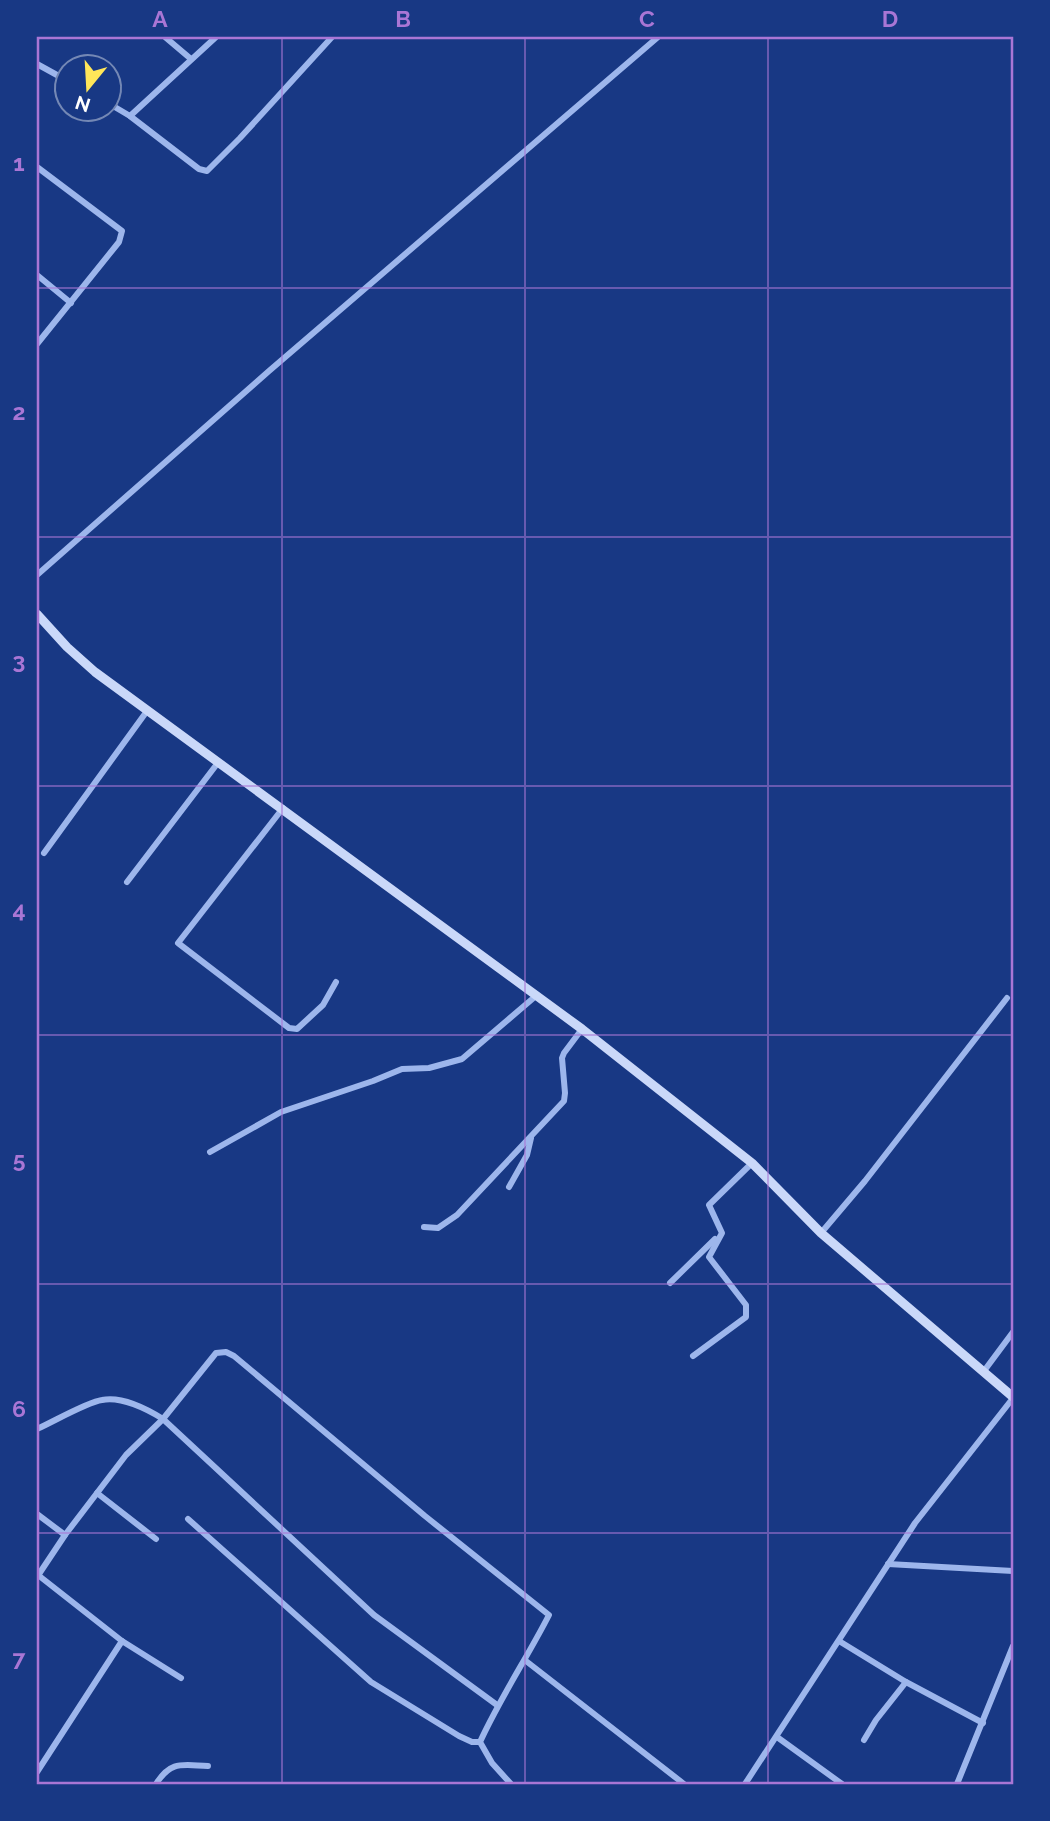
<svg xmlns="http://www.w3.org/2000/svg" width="1050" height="1821" font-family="Raleway,sans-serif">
	<rect width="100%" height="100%" fill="#183884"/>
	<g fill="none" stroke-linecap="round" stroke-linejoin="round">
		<g stroke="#9db6ec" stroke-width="6">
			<path d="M165 37 191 59"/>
			<path d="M37 64 66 80"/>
			<path d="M108 103 130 116 199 169 207 171 240 138 332 37"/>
			<path d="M130 116 216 37"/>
			<path d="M37 167 122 231 119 242 37 344"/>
			<path d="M37 275 71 303"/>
			<path d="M37 575 269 371 658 37"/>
			<path d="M283 808 178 943 289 1028 297 1029 323 1005 336 982"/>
			<path d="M44 853 147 711"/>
			<path d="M127 882 217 764"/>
			<path d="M210 1152 281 1112 373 1081 402 1069 429 1068 462 1059 537 995"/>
			<path d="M509 1187 527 1155 531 1138"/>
			<path d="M424 1227 438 1228 457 1215 564 1101 565 1093 562 1058 564 1053 582 1029"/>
			<path d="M821 1233 865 1181 1007 998"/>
			<path d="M670 1283 715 1239"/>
			<path d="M693 1356 746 1317V1305L709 1257 722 1233 709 1205 752 1163"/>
			<path d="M984 1371 1013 1332"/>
			<path d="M37 1429C53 1422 87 1402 102 1400 121 1396 147 1409 163 1419L374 1615 497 1705"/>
			<path d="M97 1493 156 1539"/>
			<path d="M37 1514 65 1535"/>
			<path d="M188 1519 371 1682 459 1736 472 1742H480"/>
			<path d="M888 1564 1013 1571"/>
			<path d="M38 1575 122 1641 181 1678"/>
			<path d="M37 1577 65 1535 126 1455 163 1419 216 1353 226 1352 234 1356 425 1516 549 1615C527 1658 500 1698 480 1742L492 1763 511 1784"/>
			<path d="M839 1641 906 1682 983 1723"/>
			<path d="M526 1661 684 1784"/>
			<path d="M777 1737 842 1784"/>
			<path d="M864 1740 876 1720 906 1682"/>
			<path d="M37 1772 122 1641"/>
			<path d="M156 1784C171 1760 182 1765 208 1766"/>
			<path d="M745 1784 915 1523 1013 1398"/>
			<path d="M957 1784 1013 1646"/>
		</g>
		<path stroke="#cad8f9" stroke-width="9" d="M37 614 67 647 95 672 582 1029 752 1163 821 1233 1013 1397"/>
	</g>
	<path fill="none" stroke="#a976d5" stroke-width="2" stroke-opacity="0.55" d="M282 37V1784M525 37V1784M768 37V1784M37 288H1013M37 537H1013M37 786H1013M37 1035H1013M37 1284H1013M37 1533H1013"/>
	<rect width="1050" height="1821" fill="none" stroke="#183884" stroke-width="77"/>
	<g transform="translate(88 88) rotate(198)"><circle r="33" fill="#183884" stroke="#7488b5" stroke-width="2"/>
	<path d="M0-5L12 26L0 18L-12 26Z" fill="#ffe659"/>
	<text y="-10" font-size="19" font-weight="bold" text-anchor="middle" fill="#ffffff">N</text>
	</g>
	<rect x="38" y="38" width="974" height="1745" fill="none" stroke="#a976d5" stroke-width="2.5"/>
	<g font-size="23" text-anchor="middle" font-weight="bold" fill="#a976d5">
		<text x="160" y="27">A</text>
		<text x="403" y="27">B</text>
		<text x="647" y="27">C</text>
		<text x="890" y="27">D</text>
		<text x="19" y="171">1</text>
		<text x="19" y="420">2</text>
		<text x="19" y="669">3</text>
		<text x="19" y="918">4</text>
		<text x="19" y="1168">5</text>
		<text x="19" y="1417">6</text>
		<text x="19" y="1666">7</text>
	</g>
</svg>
